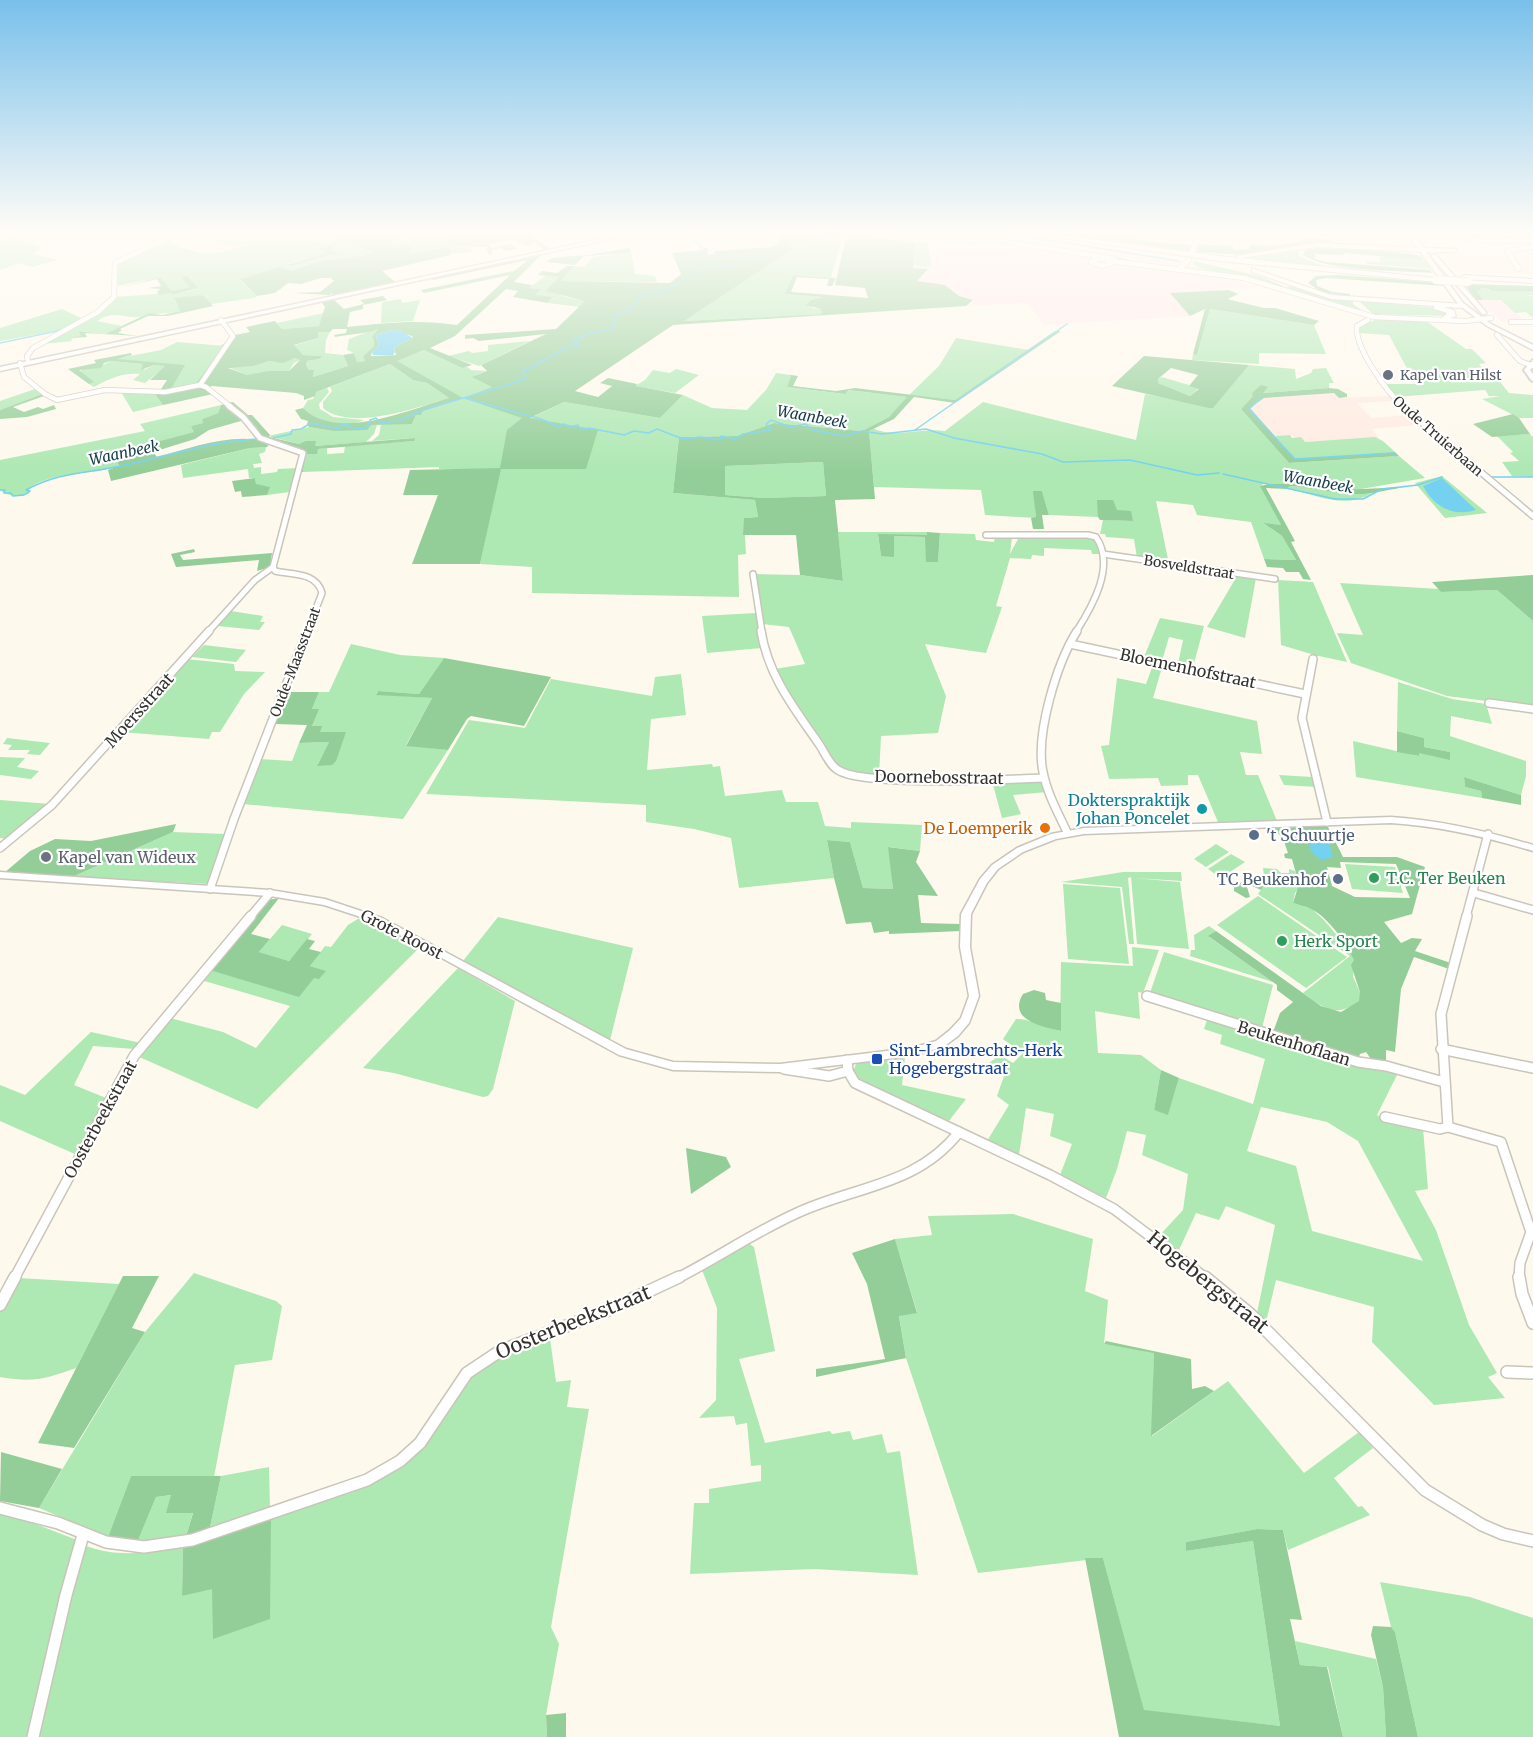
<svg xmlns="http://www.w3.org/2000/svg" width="1533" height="1737" font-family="Merriweather,serif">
	<rect width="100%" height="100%" fill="#fef9ed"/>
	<g fill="#ffe9ed">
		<path d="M923 229H980L1180 261 1220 274 1222 278 1260 287 1171 293 1190 316 1045 325 1027 303 970 306 973 300 959 296 945 285 917 281 927 269 913 268 912 244Z"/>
		<path d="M1476 300H1502L1521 317H1519L1521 320 1502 322Z"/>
	</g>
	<g fill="#feebe2">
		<path d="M1533 241V274L1455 272 1433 242 1516 250 1514 243Z"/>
		<path d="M1334 393 1339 398 1389 396 1393 401 1357 403 1372 418 1407 415 1418 425 1372 429 1379 438 1305 442 1290 435 1275 436 1250 408 1263 398Z"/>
	</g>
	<g fill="#aee8b3" fill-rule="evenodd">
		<path d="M215 229H356L336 239 332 245 325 248 304 239 306 243 320 248 326 253 288 264 292 266 330 255H344L329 250 341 240 376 252 362 256 320 261 290 271 240 280 257 296 254 298 211 304 203 295 174 299 180 311C167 314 155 313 143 316 125 321 117 308 97 321L122 326 105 334 80 331 82 336 71 339 72 341 42 344 98 313 115 297 171 293 173 295 197 289 187 276 191 287 172 291 160 277 118 286 115 265 166 240C173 242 177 246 183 248 214 258 219 253 249 244L232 247 202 237 217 230Z"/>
		<path d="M0 230 42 248 32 254 58 260 32 267 19 263 0 270Z"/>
		<path d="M447 234 450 245 469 246 473 252 450 254V247L410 254 388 241 403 237Z"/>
		<path d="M843 235 831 277 793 275 786 292V294L826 297 811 300 812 308 821 309 822 314 683 321 791 249 787 244Z"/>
		<path d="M918 241 928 243 931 265 926 267 913 265 912 244Z"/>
		<path d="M1301 249 1298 251 1300 257 1324 266 1237 257Z"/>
		<path d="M631 253 635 274 655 276 657 282 561 281 574 266 584 267 593 257Z"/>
		<path d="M1380 256 1422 259 1420 256 1432 269 1367 264V261L1380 263Z"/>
		<path d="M1194 261 1259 276 1286 287 1290 286 1317 295 1353 300V304L1364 312 1248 279 1200 268 1193 264Z"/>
		<path d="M545 276 559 277 562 296 586 301 580 307 548 303 553 298 534 295 540 289 529 288Z"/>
		<path d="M1480 288 1533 291V295L1527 296H1533V318L1526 312 1515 313 1501 300H1483L1476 290Z"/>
		<path d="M401 299 402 303 420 300 413 321 381 323 382 302Z"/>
		<path d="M1359 301 1438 308 1448 312 1446 316 1373 314Z"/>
		<path d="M62 309 83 319 61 330 0 341V328Z"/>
		<path d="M1210 309 1314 325 1326 354 1259 353V364L1192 360 1193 354 1197 355Z"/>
		<path d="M324 313 320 326 282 329 277 323Z"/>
		<path d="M1377 319 1426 321 1466 349H1472L1486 363 1479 364 1484 371 1497 372 1501 377 1497 378 1509 393 1533 395V418H1519L1482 399 1500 396H1489L1485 390 1395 397 1386 384H1418L1412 378 1389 335 1359 333V327Z"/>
		<path d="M378 328 374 346 363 356 365 361 357 362 354 353 347 350 349 339Z"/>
		<path d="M317 332H330L326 340 325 353 343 355 348 366 313 377 314 372 309 370 306 365 307 361 319 359 323 356 303 355 293 346 318 338Z"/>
		<path d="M956 338 1029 350 955 400 909 395 939 366Z"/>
		<path d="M530 341 479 366 448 356 469 351 472 353 488 351V345Z"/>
		<path d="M177 342 225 346 198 384 170 391 184 366 114 359 161 350Z"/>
		<path d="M424 350 462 368 466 366 471 370 487 371 476 375 493 387 464 398 529 419 564 402 660 418 683 395 712 408 747 410 766 390 776 373 791 375 787 387 844 394 847 390 908 397 889 417 862 431 774 423 737 436 679 437 673 493 755 500 758 517 744 518 746 554 738 555 739 597 532 593V567L480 564 500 469H439V467L303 472 306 454 317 449 327 448V454L344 453 345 446 414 441V438L372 441 379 435 381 424H412L416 415 423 411 462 399 396 361Z"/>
		<path d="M296 358 300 360 294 363 289 371 247 375 228 367 254 366 269 361 279 362Z"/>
		<path d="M111 361 143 364 144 370 154 365 166 366 145 383 133 380 140 374C124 372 108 379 94 387L89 384 93 382 79 372 84 368H97Z"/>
		<path d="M390 364 413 380 427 383 449 398C418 407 351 432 323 408V402L332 391 330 387Z"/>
		<path d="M1249 365 1295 369 1296 379 1311 373 1313 369 1326 368 1334 383H1329V388L1262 393 1253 396 1241 409 1289 463 1399 456 1425 478 1355 490 1298 484H1263L1261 486 1281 525 1264 524 1282 536 1296 560 1264 559 1251 522 1197 515 1193 505 1156 501 1169 564 1137 558 1134 539 1106 537 1105 534H1100L1103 520 1133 521 1098 500V517L1049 515 1042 491H1034L1036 518 985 515 981 490 874 487 869 432 873 428C892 439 922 427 945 431L983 402 1136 440 1145 394 1213 407Z"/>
		<path d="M676 369 699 375 675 393 635 386 645 380 653 370 670 373Z"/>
		<path d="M1162 377 1199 388 1190 396 1158 383V379Z"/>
		<path d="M327 388 329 392 319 404 320 409 333 417 364 420C344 429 318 423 303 408L308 400 313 399 316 392Z"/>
		<path d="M35 389 42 394 0 410V401Z"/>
		<path d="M121 392 155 394 163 405 133 412Z"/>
		<path d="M221 405 218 413 202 419 204 423 191 426 195 432 114 453 119 466C90 476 56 470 29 488L30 493C19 498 7 496 0 490V460L145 431 140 424Z"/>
		<path d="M370 425H377L374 434 366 442 314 446 305 441 299 444 268 436 309 427 333 431Z"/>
		<path d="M1530 434 1533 437V477L1512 476 1502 462 1519 461 1510 453 1513 452 1497 436Z"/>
		<path d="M1290 435 1292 438 1301 437 1305 442 1375 437 1383 441 1395 452 1295 459 1275 436Z"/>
		<path d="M266 447 265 452 259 454 262 463 253 464 254 468 261 467V474L277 472 278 469 298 468 289 492 267 495 269 487 256 485 255 478H249L248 469 183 478 181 465 250 448Z"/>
		<path d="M823 462 826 496 764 498 725 495V466Z"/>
		<path d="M1442 476 1487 513 1445 518 1415 483Z"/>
		<path d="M1293 486 1362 494 1372 493C1343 510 1320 495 1288 489L1287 487Z"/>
		<path d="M838 532H927V535H878L881 556 894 536 926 537V561L938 562 940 533 975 534 976 540 994 542 995 537H1012L1010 554 1019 537 1092 536 1096 538 1099 554H1092L1091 550 1044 548V556L1032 555 1031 559 1010 558 996 606 1002 607 986 653 925 644 946 696 938 733 881 736 879 776C866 774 850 774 838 768 825 761 783 685 775 669L805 664 789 627 762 624 755 574 800 575 843 581Z"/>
		<path d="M1237 576 1256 578 1245 638 1207 627Z"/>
		<path d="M1278 580 1313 582 1347 662 1319 656 1311 657V654L1281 645Z"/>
		<path d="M1340 583 1439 589 1441 592 1497 590 1533 621V707L1447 696 1351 663 1337 633 1363 635Z"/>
		<path d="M231 611 263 616 260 622H265L259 630 218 626Z"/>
		<path d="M756 613 761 648 707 653 702 616Z"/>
		<path d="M1160 618 1204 626 1193 667 1178 664 1183 640 1169 637 1162 661 1144 657Z"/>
		<path d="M351 644 400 655 444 658 419 694 378 691 376 694 432 698 406 745 448 750 403 819 242 804 260 759 292 761 299 743 329 742 317 766 346 733 319 732 312 726 318 709H312L319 692H329Z"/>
		<path d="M204 645 246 650 236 662 192 657Z"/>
		<path d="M186 659 234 664 235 671 265 672 244 694 220 732H212L209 739 121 732Z"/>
		<path d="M1154 662 1163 664 1153 698 1257 721 1262 754 1240 752 1246 775H1258L1277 821 1218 822 1198 775H1188V785L1161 786 1158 778 1109 779 1101 746 1109 745 1117 678 1146 684Z"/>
		<path d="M681 674 686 715 651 719 647 770 712 764 713 767 720 766 725 796 782 790 786 802H818L825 826 851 828V822L922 825 920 851 889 847 893 889 863 888 850 842 827 840 834 878 739 888 731 838 694 829 646 822V805L426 794 469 720 525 728 551 679 652 696 655 677Z"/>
		<path d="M1398 682 1452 699 1486 704 1492 724 1451 716 1450 736 1526 761V776L1521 795 1464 777 1465 787 1481 791 1482 798 1356 777 1353 741 1418 756V753L1450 752 1424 747V738L1397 731Z"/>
		<path d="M7 738 50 743 40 755 27 754 30 750H8L12 745 3 744Z"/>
		<path d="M0 757 25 758 17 767 39 771 31 779 0 775Z"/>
		<path d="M1279 775 1312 777 1316 787 1284 785Z"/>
		<path d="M992 781H1042L1047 792 1013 795 1021 814 1002 818Z"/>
		<path d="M0 800 50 804 9 839 0 838Z"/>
		<path d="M173 832 225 834 208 884 72 877Z"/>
		<path d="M1216 844 1229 852 1206 867 1194 859Z"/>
		<path d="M1231 854 1245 862 1221 878 1208 869Z"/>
		<path d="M1345 864 1395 867 1403 893 1352 889Z"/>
		<path d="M1263 868 1277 869 1281 873H1289V869L1295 871 1301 885 1295 893 1293 903 1312 909 1324 920 1351 952 1354 960 1353 977 1360 992V1001C1335 1018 1325 1009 1303 993L1350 956 1258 894 1265 884Z"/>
		<path d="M1123 872H1181L1182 881 1133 878 1180 882 1189 949 1137 944 1131 877 1128 878 1134 944H1129L1122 887 1061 882Z"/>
		<path d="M1063 884 1120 888 1129 964 1068 959Z"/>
		<path d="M1258 896 1347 957 1306 988 1217 925Z"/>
		<path d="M361 917 420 947 257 1109 137 1056 170 1018 223 1032 256 1048 290 1006 201 980 210 970 314 978 325 971 310 966 325 946 331 947 348 925Z"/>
		<path d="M498 917 633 948 610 1040 463 961Z"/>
		<path d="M282 925 312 934 289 961 259 952Z"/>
		<path d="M1209 926 1216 931 1209 937 1273 982 1190 956 1191 950H1195L1194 935Z"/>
		<path d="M1132 947 1159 950 1143 993 1138 992 1140 1019 1095 1011 1098 1053 1141 1055 1161 1070 1154 1110 1168 1114 1179 1078 1253 1104 1265 1059 1220 1044 1222 1035 1204 1029 1208 1017 1398 1073 1377 1115 1389 1124 1397 1123 1423 1128 1428 1189 1415 1191 1436 1230 1469 1325 1497 1373 1488 1377 1505 1398 1434 1405 1372 1342 1374 1307 1276 1280 1266 1322 1257 1313 1275 1225 1226 1206 1219 1220 1196 1213 1179 1250 1159 1236 1183 1210 1188 1174 1142 1155 1146 1135 1127 1131 1117 1169 1106 1198 1060 1175 1072 1144 1050 1136 1054 1114 1026 1108 1019 1155 987 1141 1009 1105 997 1096 1004 1076 989 1063 1000 1055 1013 1063 1023 1053 1003 1039 1016 1019C1030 1019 1046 1027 1060 1031L1061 962 1133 966ZM1261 1107 1327 1122 1358 1141 1423 1261 1312 1231 1296 1166 1247 1151Z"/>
		<path d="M1164 952 1273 985 1262 1028 1150 993Z"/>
		<path d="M458 968 515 1001 493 1089 488 1096 483 1097 394 1073 363 1068Z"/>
		<path d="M91 1032 141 1043 135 1049 93 1046 74 1085 106 1098 77 1155 0 1121V1085L25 1095Z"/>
		<path d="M905 1057 902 1085 966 1099 948 1122 858 1078 853 1072 856 1064 861 1062Z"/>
		<path d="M1013 1214 1093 1239 1085 1291 1108 1300 1104 1344 1154 1352 1152 1436 1228 1381 1304 1473 1359 1432 1373 1448 1334 1478 1358 1507 1362 1506 1370 1515 1288 1550 1283 1530 1257 1529 1186 1542V1551L1253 1541 1280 1726 1144 1711 1103 1558 978 1573 906 1358 899 1315 917 1312 895 1239 932 1235 928 1216Z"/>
		<path d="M748 1243 754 1247 775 1351 739 1359 765 1443 830 1431 832 1434 850 1431 853 1440 882 1434 887 1453 900 1451 918 1575 815 1569 690 1574 694 1503H709V1489L761 1481V1465L751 1466 747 1423 736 1425 734 1416 699 1418 716 1400 717 1308 702 1270Z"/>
		<path d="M194 1273 276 1301 282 1306 272 1360 235 1365 214 1477 131 1476 108 1537 39 1508 145 1332Z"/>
		<path d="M19 1278 119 1284 76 1368C45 1379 33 1383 0 1377V1311Z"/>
		<path d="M550 1338 556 1382 571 1380 567 1407 589 1409 551 1627 559 1644 546 1715 547 1737H36L84 1545C114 1558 151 1553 183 1547L182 1596 212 1588 271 1517 402 1464 475 1371 489 1361Z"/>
		<path d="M269 1467 270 1510 209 1532 221 1476Z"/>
		<path d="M172 1495 167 1513 193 1512 185 1540 137 1543 156 1497Z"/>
		<path d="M0 1514 12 1515 77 1540 29 1737H0Z"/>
		<path d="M1380 1582 1470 1597 1533 1618V1737H1418L1395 1632 1391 1627Z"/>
		<path d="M1295 1641 1376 1659 1383 1687 1386 1737H1343L1328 1667 1300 1665Z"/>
	</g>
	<g fill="#93ce98" fill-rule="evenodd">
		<path d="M356 229H417C407 230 402 239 389 241L395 246 411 245 410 254 450 247V255L382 271 396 283 334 296 331 293 330 295 292 293 320 292 334 281 331 278H321L301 284 288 283 275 293 257 296 240 279 280 267 290 271 320 261 362 256 375 252 341 240 330 250 344 255 343 256 330 255 292 266 287 265 326 253 320 248 300 240C311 239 320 249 332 245L336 239Z"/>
		<path d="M499 229H527L532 236 552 250 546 251 534 242 527 246 512 240 489 244 491 248 511 244 518 249 505 251 501 248 491 250 493 254 489 255 486 247 450 246 447 234Z"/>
		<path d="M802 229H848L843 235 788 244 792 249 684 321 822 314 821 309 806 305 811 300 824 297 785 294 793 275 836 278 832 286H827L829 279 797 277 791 292 868 298 865 288 835 285 847 234 914 242 913 268 928 269 917 281 945 285 959 296 973 300 966 306 673 325 575 391 598 397 612 386 600 383 608 378 637 384 636 386 683 395 660 418 564 402 530 418 598 430 586 469H501L480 564H412L438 495H403L410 470 500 468 507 430 522 418 463 398 423 411 421 415H416L412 424 371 425 367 430 333 431 309 427 307 424 308 421 301 419 295 410 303 408C337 442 408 410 449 398L427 383 413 380 390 364 316 392 315 396 304 400V396L296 393 212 386 209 387 213 394 163 405 155 394 192 389 224 346H220L232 340 235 335 250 332 246 327 275 321 282 329 319 326 325 307 321 301 333 299 344 309 364 304 360 300 383 296 387 300 363 305V309L350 312 347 327C385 323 419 319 457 325L510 275 424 293 421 290 514 271 528 260 433 280 431 278 541 255 514 282 532 285 530 288 541 289 535 295 553 297 548 303 513 297 518 291 506 289 455 336 430 348 472 365 462 368 424 350 397 361 463 398 492 387 472 377 487 371 481 365 546 334 479 341 473 338 465 339V335L556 329 585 301 546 291 559 277 538 275 542 271 557 273 567 266H574L561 281 670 283 681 274 672 253 697 251 707 247 708 255 715 254V251L773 247 779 243 781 233ZM333 329H347L346 333 334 335 335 337C350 334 365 334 378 329L372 337 374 340V346L363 356 365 361 357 362 354 353 343 355 348 366 313 377 314 370H309L306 365 307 361 319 359 323 356 303 355 294 345 318 338V332H330ZM393 330 412 336 413 338 394 347 396 355 371 356 372 352 379 346 376 335ZM295 358 300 360 289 371H269L247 375 228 368 254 366 269 361 283 363Z"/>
		<path d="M1029 229 1091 236 1101 230H1107L1138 238 1137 240 1192 245 1189 251Z"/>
		<path d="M1303 237 1331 239V242L1358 244H1306L1248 255 1196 252 1197 244 1233 246V250L1250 249 1249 245 1274 246 1303 241Z"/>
		<path d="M1325 246 1411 254 1420 256 1423 260 1345 253 1343 255 1315 254V259L1327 262 1430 270 1432 273C1405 271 1319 271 1303 254L1307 249Z"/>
		<path d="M629 248 631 253 584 256 575 265 546 262 552 258 589 255Z"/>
		<path d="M1338 275 1443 283 1445 286 1326 278 1316 280 1317 286 1332 292 1350 294V296L1322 292 1308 283 1316 276Z"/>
		<path d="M187 276 198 288 173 295 171 293 159 295 157 292 160 289 148 288 161 286 157 279 118 288 160 277 172 291 190 287 181 277Z"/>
		<path d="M1465 284 1533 286V291H1492L1490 289 1480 288 1481 290 1477 291 1483 300H1476Z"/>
		<path d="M1229 290 1238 294 1228 299 1231 300 1264 308H1275L1319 321 1314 325 1210 309 1197 355 1193 354 1205 309 1190 316 1170 293Z"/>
		<path d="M203 295 213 306 168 316H148L120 329 122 330 118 333 138 336 85 333 87 337 71 338 81 336 79 331 105 334 149 313 162 315 180 311 174 298Z"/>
		<path d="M1055 331H1061L955 403 914 397 894 419 869 431 875 499 835 500 843 581 800 575 796 535H743L744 518 758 517 755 500 673 493 679 437 737 436 774 423 862 431 889 417 907 397 848 390 845 394 787 387 791 375 798 376 793 386 836 391 855 388 955 400ZM823 462 826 496 764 498 725 495V466Z"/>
		<path d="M131 353 132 355 117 359 185 365 170 391 159 392 167 380H150L165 366 154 365 141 370 143 364 111 361 104 363 101 368 79 370 94 382 89 384 68 369 96 363 94 360Z"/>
		<path d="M1144 356 1249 365 1213 408H1209L1112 386ZM1171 368 1198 375 1189 386 1199 389 1190 396 1158 383V379Z"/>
		<path d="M1261 385 1268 387 1263 393 1329 388 1338 389 1347 394V397L1339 398 1334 393 1264 398 1250 408 1295 459 1395 452 1399 456 1289 463 1241 409 1253 396 1252 393Z"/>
		<path d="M42 394 44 396 13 407 24 412 38 407 43 409 54 405 56 409 27 417 0 419V410Z"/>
		<path d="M233 402 248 415H252L270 435 269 437 299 444 305 441H316L315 446 415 438 414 441 318 449 317 454H306L303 472H300L305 453 261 438 257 428 248 419 209 430 195 439 153 452 157 457C192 448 234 431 270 443L267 447 250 448 111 481 108 470 119 466 114 453 194 432 191 426 203 423 202 419 218 413 221 405Z"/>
		<path d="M1513 414 1519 418 1530 434 1492 437 1473 424Z"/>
		<path d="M255 478 256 484 270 487 267 495 242 497 241 491 235 492 232 481Z"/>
		<path d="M1269 484H1298L1341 490 1406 487C1390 489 1370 495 1355 494 1334 493 1314 488 1293 486L1288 487V489L1266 488 1295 541 1291 542 1311 580 1303 579 1299 572H1286L1283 568 1267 567 1264 559 1296 560 1282 536 1263 523 1281 525 1260 486Z"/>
		<path d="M1033 491H1042L1049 515H1042L1044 529H1033L1031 518 1036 517Z"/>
		<path d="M1097 500H1113L1117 510 1131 511 1133 521 1100 520 1098 517Z"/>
		<path d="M927 532 940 533 938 562H926L925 537 894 536V557L881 556 878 534 927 535Z"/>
		<path d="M194 549 195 552 180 555 183 560 272 553 270 567 257 571 259 560 176 567 171 554Z"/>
		<path d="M1533 575V621L1497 590 1441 592 1432 582Z"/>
		<path d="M444 658 551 677 524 726 471 716 467 719 448 750 406 746 432 698 376 695 378 691 419 694Z"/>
		<path d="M287 692H319L312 709H319L312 726H322L320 732H346L336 761 332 765 317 766 329 742 299 743 307 725 275 724Z"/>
		<path d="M1397 731 1424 738V747L1450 752V760L1419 753V756L1397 752Z"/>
		<path d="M1464 777 1521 795V805L1482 798 1481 791 1465 787Z"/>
		<path d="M176 824 173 832 72 877 4 873 30 851 55 839 91 841Z"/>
		<path d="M1327 825 1343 857H1397L1425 867 1412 914 1384 922 1401 943 1412 938 1422 939 1415 951 1451 963 1449 969 1414 957 1401 989 1395 1052 1386 1050V1063L1373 1062 1366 1052 1360 1054 1358 1060 1272 1035 1280 1013 1293 1002 1277 990V985L1208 936 1216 931 1321 1006 1341 1012 1359 1001 1360 992 1351 965 1354 960C1347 944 1328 917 1311 909 1305 906 1298 905 1293 903L1299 884 1292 859 1285 858 1284 854 1288 853 1283 839 1272 826ZM1340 862 1396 864 1410 898 1355 897 1332 886 1327 867 1341 868Z"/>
		<path d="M827 840 850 842 863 888 893 889 888 847 920 851 916 862 938 896 918 895 921 923 960 924 961 931 889 934V931L874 933 871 922 846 924 834 878Z"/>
		<path d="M1253 875 1264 880 1265 884 1261 890 1250 885 1247 887 1250 897 1246 898 1234 891V887Z"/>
		<path d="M279 898 251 934 270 939 259 952 289 961 307 939 315 941 309 949 321 952 310 966 326 971 319 979 314 978 299 997 210 970 268 900Z"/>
		<path d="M1034 990 1045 993 1046 1000 1061 1003V1031C1043 1027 1007 1020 1023 994Z"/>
		<path d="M1161 1070 1179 1078 1168 1115 1154 1110Z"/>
		<path d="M686 1148 726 1157 731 1167 691 1194Z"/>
		<path d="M895 1239 917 1313 899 1316 906 1358 816 1377V1369L885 1359 867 1284 852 1253Z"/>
		<path d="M123 1276H159L132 1328 145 1332 74 1448 38 1443Z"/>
		<path d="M1106 1341 1191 1359 1192 1389 1205 1386 1214 1391 1151 1436 1154 1353 1104 1344Z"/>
		<path d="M1 1452 62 1469 39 1508 0 1501Z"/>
		<path d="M131 1476H221L209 1532 185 1540 193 1513H166L171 1495 156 1497 137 1543 108 1537Z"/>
		<path d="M271 1517 270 1619 213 1639 212 1589 182 1596 183 1547Z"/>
		<path d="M1257 1529 1283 1530 1302 1620 1290 1619 1300 1665 1327 1667 1343 1737H1119L1085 1558H1103L1144 1710 1280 1726 1253 1541 1186 1551V1542Z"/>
		<path d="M1373 1626 1391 1627 1395 1632 1418 1737H1386L1383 1687 1371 1635Z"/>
		<path d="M566 1713V1737H547L546 1715Z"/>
	</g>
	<g fill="#74d2f0">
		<path d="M393 330 401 331 413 338 394 347 395 352 393 355H373L372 352 379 346 376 335Z"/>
		<path d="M1442 478 1476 510C1453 517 1434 507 1423 486Z"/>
		<path d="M1319 832 1328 839 1333 857 1321 860C1310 852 1306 846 1311 834Z"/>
	</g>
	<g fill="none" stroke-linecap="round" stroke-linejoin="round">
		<g stroke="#74d2f0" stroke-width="1.5">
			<path d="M681 229C694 243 705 245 712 264"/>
			<path d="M981 229 1179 261"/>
			<path d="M963 235H972"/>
			<path d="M1115 258 1127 260"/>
			<path d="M0 343 62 330"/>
			<path d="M464 398 541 419 559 427 564 424 570 427 578 425 580 430 589 428 624 435 634 431 649 433 657 429 683 439 700 437 720 440 721 436 735 439 743 434 771 430 766 424 771 420 790 427 806 424 812 430 845 436 862 431 882 434 926 429 954 438 1042 454 1063 462 1130 460 1197 475 1219 473"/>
			<path d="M1261 398 1249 409 1295 459 1392 453 1395 456"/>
			<path d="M915 430 1067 324"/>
			<path d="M269 439 291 434 292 430 301 429 311 423 339 429 342 425 349 424 347 427 363 429 368 426 370 420 376 418 381 423 399 421 424 410 520 381 526 378 522 372 570 346H579L580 344 572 341 590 333 611 330 615 326 612 322 615 321 613 316 629 310 638 301 637 299 646 294 662 292 712 264 728 267 766 254 780 244 844 234"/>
			<path d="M1223 474 1335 499H1363L1382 489 1418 485 1442 477"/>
			<path d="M1489 477H1533"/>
			<path d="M0 490H5L4 493H11L13 496 24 495 30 491 26 490C61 471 87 474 125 465 169 455 211 442 257 439"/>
		</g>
		<g stroke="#c9c5ba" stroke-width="6">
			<g id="minor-far4">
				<path d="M1142 229 1149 231"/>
				<path d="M1190 229 1194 234 1200 236"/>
				<path d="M1217 229 1340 238 1345 237 1348 229"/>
				<path d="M1352 229 1400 233"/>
				<path d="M1515 229 1531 232"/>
				<path d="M1468 230 1473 229"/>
				<path d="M846 235 850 229"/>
				<path d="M974 236 989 239 973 241 965 238Z"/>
				<path d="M1439 236 1498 241 1533 240"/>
				<path d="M989 239 1115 259"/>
				<path d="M1192 251 1197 240 1208 229"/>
				<path d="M1095 259H1106L1112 263 1102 266 1091 262Z"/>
				<path d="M1111 261 1244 278 1374 317 1465 321 1491 318"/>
				<path d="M1519 269 1507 251 1533 247"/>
				<path d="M1178 270 1189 260"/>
				<path d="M1368 320 1357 326C1354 347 1388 394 1404 407"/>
				<path d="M1511 322H1533"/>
				<path d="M1497 335 1520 361 1533 366"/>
				<path d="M28 361 27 356 33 348 98 312 114 297 115 263 187 229"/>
				<path d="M20 363 24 377 45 394 57 400 105 390 165 392 200 385"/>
				<path d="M200 385 206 387 231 407"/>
				<path d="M200 385 233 336 221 320"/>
			</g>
		</g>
		<g stroke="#c9c5ba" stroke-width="8">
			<g id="minor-far3">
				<path d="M229 406 243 417 260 438 303 453 273 567"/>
				<path d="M1402 406 1533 516"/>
				<path d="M986 535H1088L1096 537C1116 566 1092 607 1076 632"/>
				<path d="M1103 554 1275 579"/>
				<path d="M273 567 275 571C292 575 317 572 322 593L307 632"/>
				<path d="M753 574 762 632"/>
				<path d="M208 632 255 580 273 567"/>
			</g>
		</g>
		<g stroke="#c9c5ba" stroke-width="10">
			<g id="minor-far2">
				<path d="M761 631C768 675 794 708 819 744 824 751 830 766 838 770 864 787 1006 779 1044 778"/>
				<path d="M1070 644 1305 694"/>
				<path d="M1313 659 1302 718 1327 822"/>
				<path d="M1489 703 1533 709"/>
				<path d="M1067 832C1058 813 1047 793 1043 772 1035 734 1057 663 1077 631"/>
				<path d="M0 848 52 805 209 631"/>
				<path d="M210 889 234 819 307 631"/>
				<path d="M1474 893 1533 910"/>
				<path d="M250 917 270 893"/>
				<path d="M1466 917 1488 834"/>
			</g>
		</g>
		<g stroke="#c9c5ba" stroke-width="12">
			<g id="minor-far1">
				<path d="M1147 996 1358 1062 1386 1066 1444 1082"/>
				<path d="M1441 1049 1533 1068"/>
				<path d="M847 1060 848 1071 855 1083 1050 1175 1114 1209 1207 1279"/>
				<path d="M784 1069 829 1076 848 1071"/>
				<path d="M1385 1117 1440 1129 1448 1127 1501 1142 1531 1232 1520 1263 1519 1279"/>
				<path d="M1448 1127 1441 1014 1467 916"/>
				<path d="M14 1279 134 1056 251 916"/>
				<path d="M676 1279C717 1258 755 1232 797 1213 855 1186 917 1186 959 1132"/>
			</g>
		</g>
		<g stroke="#c9c5ba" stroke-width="14">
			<g id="minor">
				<path d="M1205 1277 1250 1314 1425 1490 1482 1525 1503 1534 1533 1541"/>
				<path d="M1519 1277 1522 1294 1533 1323"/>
				<path d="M0 1305 15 1277"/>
				<path d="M1507 1372 1533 1373"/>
				<path d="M0 1508 58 1523 106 1542 144 1547 192 1540 367 1480 400 1461 420 1443 467 1373 500 1351 606 1311 679 1277"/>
				<path d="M33 1737 66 1595 83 1535"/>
			</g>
		</g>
		<g stroke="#c9c5ba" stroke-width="3">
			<g id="tertiary">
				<path d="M647 229H657L0 371V367Z"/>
				<path d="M1391 817C1440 820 1486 831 1533 845V851C1486 837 1440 826 1391 823L1084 834 1056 839 1023 852 998 869 987 883 971 914 970 947 979 996 969 1023 958 1036 943 1047 911 1056 780 1072 673 1070 619 1055 376 922 324 905 270 896 0 878V872L270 890 325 899 382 918 626 1049 673 1062 780 1064 911 1048 936 1041 950 1030 961 1018 969 996 960 947 961 914 980 879 992 865 1017 848 1051 834 1084 828Z"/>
			</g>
		</g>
		<g stroke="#c9c5ba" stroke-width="4">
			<path id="secondary" d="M1533 360V366L1530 370 1533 374V381L1531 380 1524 370Z"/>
		</g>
		<g stroke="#c9c5ba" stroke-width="3">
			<g id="primary">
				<path d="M1408 229 1424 248 1456 249V251L1454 252H1426L1463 303 1491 324 1533 345V350L1487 326 1459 305 1405 231Z"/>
				<path d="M1427 231 1432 232 1426 237 1425 242H1421L1420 236Z"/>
				<path d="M1479 232 1511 240 1512 241 1509 243 1477 235Z"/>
				<path d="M1432 255H1436L1486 312V314H1482L1432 257Z"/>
			</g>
		</g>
		<g stroke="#c9c5ba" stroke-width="2">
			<path id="trunk" d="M1384 229 1533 233V237L1387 231Z"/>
		</g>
		<g stroke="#c9c5ba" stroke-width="2">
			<g id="motorway">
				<path d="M1000 229H1019L1219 256 1436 278 1440 280 1436 282 1219 261Z"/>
				<path d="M1318 243 1421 248 1425 250 1421 252 1318 247 1240 258 1236 256Z"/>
				<path d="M1252 268 1331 295 1464 304 1468 306 1464 308 1444 307 1454 310 1456 316 1446 320 1442 318 1447 313 1434 309V306L1331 299 1252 272Z"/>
				<path d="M1464 275 1533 279V283L1461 279 1460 277Z"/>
			</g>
		</g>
		<use href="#minor-far4" stroke="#fff" stroke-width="4.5"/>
		<use href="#minor-far3" stroke="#fff" stroke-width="5"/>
		<use href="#minor-far2" stroke="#fff" stroke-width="7"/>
		<use href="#minor-far1" stroke="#fff" stroke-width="9"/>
		<use href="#minor" stroke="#fff" stroke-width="11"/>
		<use href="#tertiary" fill="#fff" fill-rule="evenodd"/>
		<use href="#secondary" fill="#fff" fill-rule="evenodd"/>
		<use href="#primary" fill="#fff" fill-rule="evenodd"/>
		<use href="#trunk" fill="#fff" fill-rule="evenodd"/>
		<use href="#motorway" fill="#fff" fill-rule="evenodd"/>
		<g stroke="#c9c5ba" stroke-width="9" stroke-linecap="butt">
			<path id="motorway-bridge" d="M1436 280 1468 282"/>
		</g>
		<use href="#motorway-bridge" stroke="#fff" stroke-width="8"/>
	</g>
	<linearGradient id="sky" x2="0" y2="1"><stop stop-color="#79c0eb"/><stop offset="0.49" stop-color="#fffcf7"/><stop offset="1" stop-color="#fffcf7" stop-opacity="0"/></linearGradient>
	<rect width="1533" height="472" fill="url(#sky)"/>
	<g fill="#6b7280" stroke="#fff" stroke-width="2">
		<circle cx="1388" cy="375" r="6"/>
		<circle cx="46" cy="857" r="6"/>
	</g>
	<circle fill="#0f9aa8" stroke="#fff" stroke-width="2" cx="1202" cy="809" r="6"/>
	<circle fill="#e8710a" stroke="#fff" stroke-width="2" cx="1045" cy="828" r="6"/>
	<g fill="#5c6f8a" stroke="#fff" stroke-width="2">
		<circle cx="1254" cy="835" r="6"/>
		<circle cx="1338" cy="879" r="6"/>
	</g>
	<g fill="#2e9e5b" stroke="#fff" stroke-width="2">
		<circle cx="1374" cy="878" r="6"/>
		<circle cx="1282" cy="941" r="6"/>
	</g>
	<rect fill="#1a4fb4" stroke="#fff" stroke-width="2" x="871" y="1053" width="12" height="12" rx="3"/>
	<g text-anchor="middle" stroke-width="4.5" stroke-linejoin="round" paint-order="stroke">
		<g font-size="14" fill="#5b616d" stroke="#fff" text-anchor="start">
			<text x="1400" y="380">Kapel van Hilst</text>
		</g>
		<g font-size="14" fill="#33322d" stroke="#fff">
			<text transform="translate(1438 436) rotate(41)" y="5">Oude Truierbaan</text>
			<text transform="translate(1189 567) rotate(9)" y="5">Bosveldstraat</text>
			<text transform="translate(295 662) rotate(-69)" y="5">Oude-Maasstraat</text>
		</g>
		<g font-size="15" font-style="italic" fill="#123d4a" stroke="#fff">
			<text transform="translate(812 417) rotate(10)" y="5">Waanbeek</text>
			<text transform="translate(124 453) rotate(-12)" y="5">Waanbeek</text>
			<text transform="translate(1318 482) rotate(10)" y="5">Waanbeek</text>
		</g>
		<g font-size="16" fill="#33322d" stroke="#fff">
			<text transform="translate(1188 668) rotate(12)" y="6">Bloemenhofstraat</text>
			<text transform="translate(139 710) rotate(-48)" y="6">Moersstraat</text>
			<text transform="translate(939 777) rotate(1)" y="6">Doornebosstraat</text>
			<text transform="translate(402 934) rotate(27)" y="6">Grote Roost</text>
			<text transform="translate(1294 1043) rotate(17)" y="6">Beukenhoflaan</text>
			<text transform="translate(100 1119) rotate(-61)" y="6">Oosterbeekstraat</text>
		</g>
		<g font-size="16" fill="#0d838f" stroke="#fff" text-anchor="end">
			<text x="1190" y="806">Dokterspraktijk<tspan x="1190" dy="18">Johan Poncelet</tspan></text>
		</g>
		<g font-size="16" fill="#c56008" stroke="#fff" text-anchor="end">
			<text x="1033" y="834">De Loemperik</text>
		</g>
		<g font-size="16" fill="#4e5e75" stroke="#fff" text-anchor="start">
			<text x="1266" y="841">'t Schuurtje</text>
			<text x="1326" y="885" text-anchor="end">TC Beukenhof</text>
		</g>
		<g font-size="16" fill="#5b616d" stroke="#fff" text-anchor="start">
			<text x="58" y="863">Kapel van Wideux</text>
		</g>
		<g font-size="16" fill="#27864d" stroke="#fff" text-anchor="start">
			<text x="1386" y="884">T.C. Ter Beuken</text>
			<text x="1294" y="947">Herk Sport</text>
		</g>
		<g font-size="16" fill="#164399" stroke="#fff" text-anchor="start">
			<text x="889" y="1056">Sint-Lambrechts-Herk<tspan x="889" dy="18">Hogebergstraat</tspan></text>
		</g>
		<g font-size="20" fill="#33322d" stroke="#fff">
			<text transform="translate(1208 1282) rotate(39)" y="7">Hogebergstraat</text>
			<text transform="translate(573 1322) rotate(-22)" y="7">Oosterbeekstraat</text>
		</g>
	</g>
</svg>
